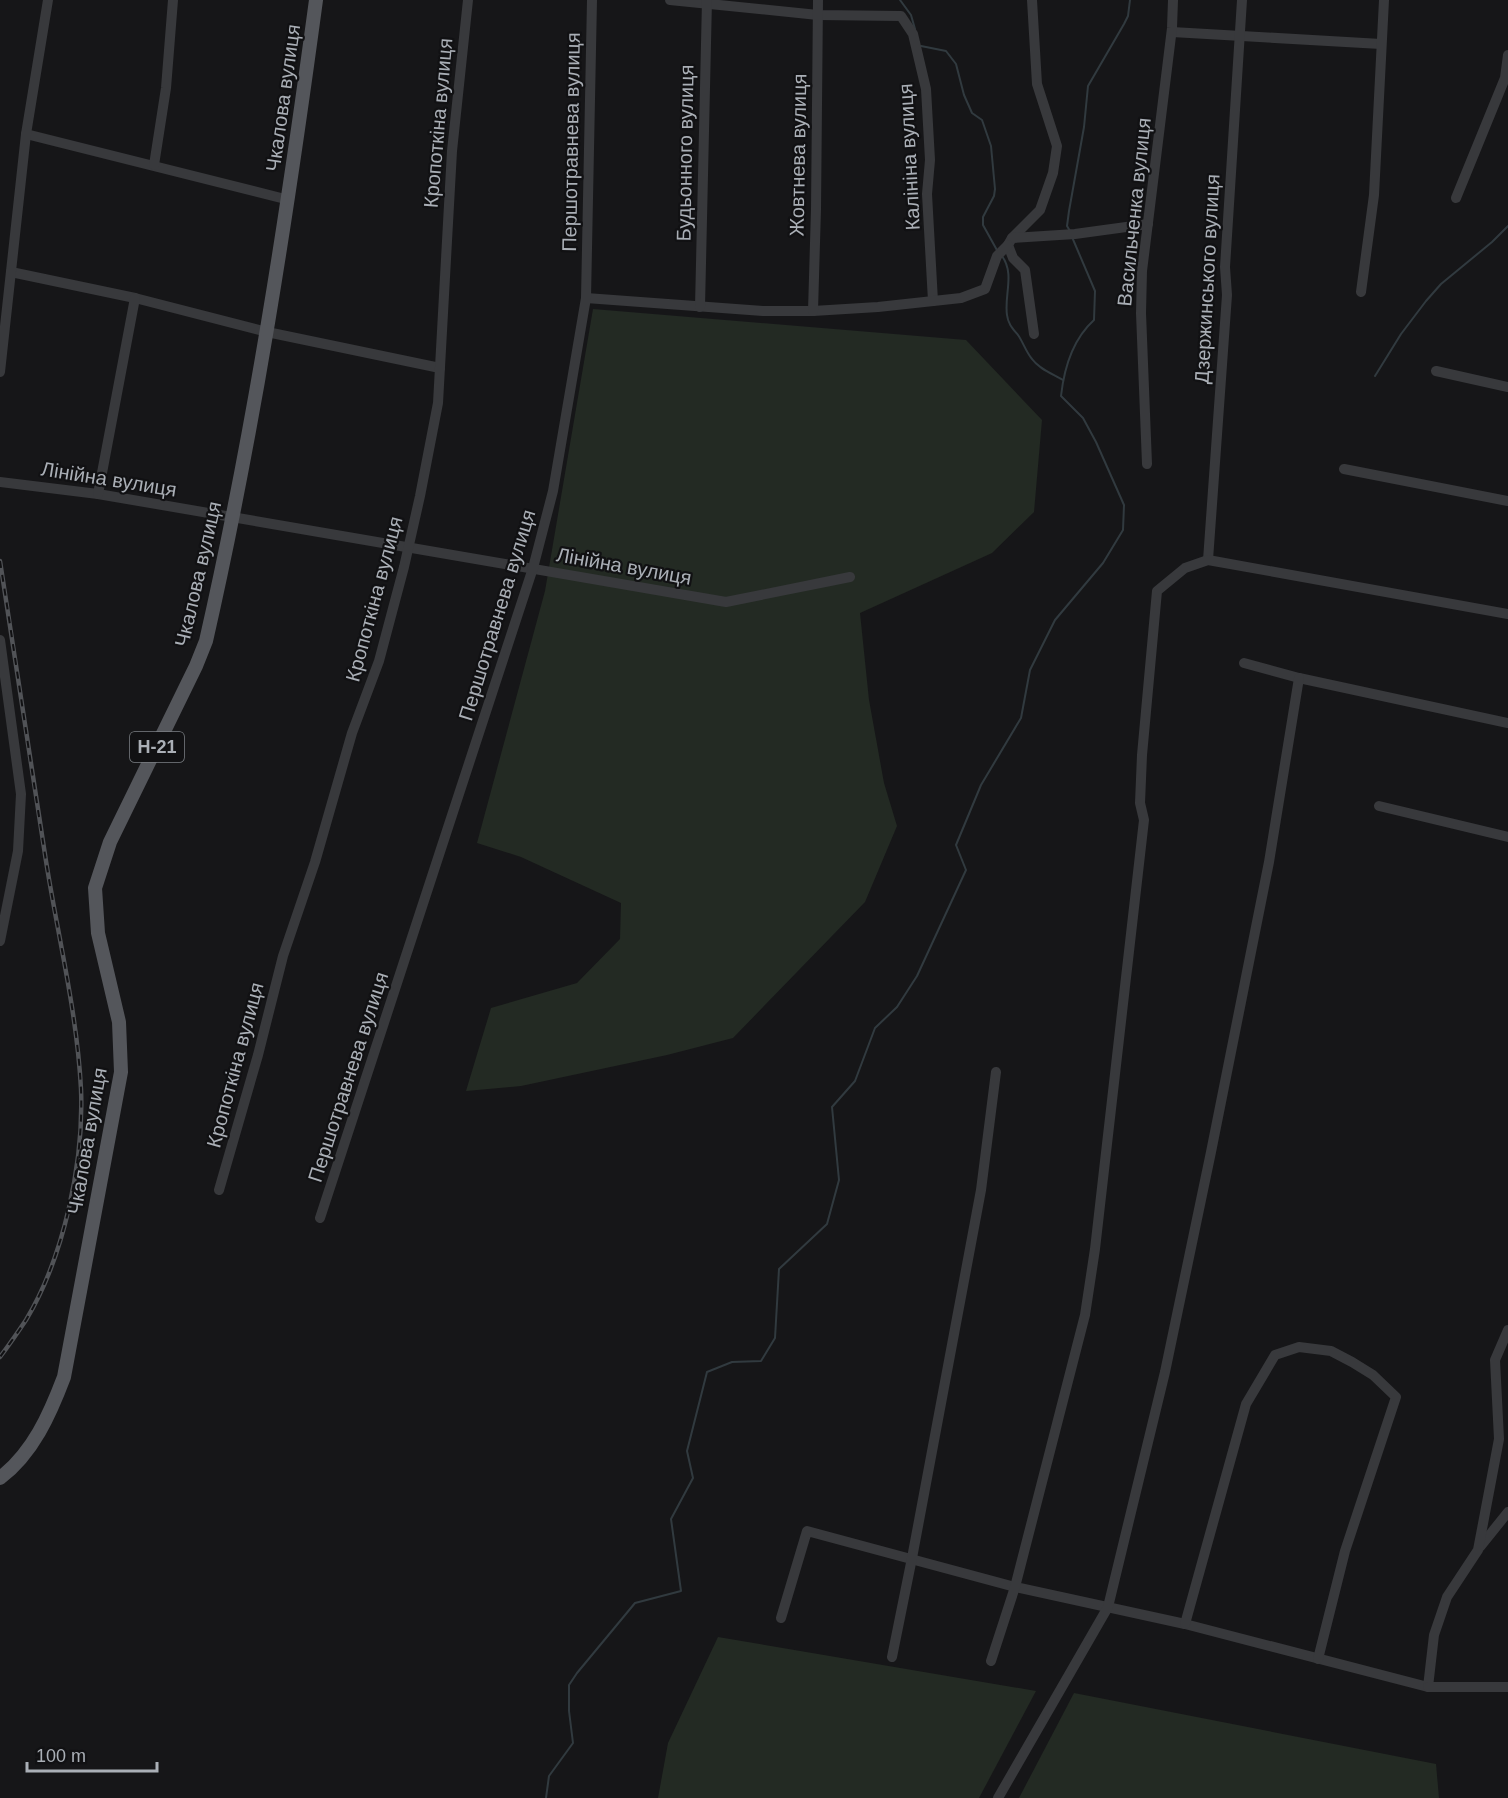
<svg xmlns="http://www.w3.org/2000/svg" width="1508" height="1798" font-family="Helvetica,sans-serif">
	<rect width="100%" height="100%" fill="#161618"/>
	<g fill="#232a23">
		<path d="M593 309 966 340 1042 420 1034 512 992 553 860 613 869 700 884 783 897 826 865 902 733 1038 667 1055 521 1086 466 1091 491 1008 577 983 620 939 621 903 521 857 477 843 545 591Z"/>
		<path d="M718 1637 1036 1691 979 1798H658L668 1743Z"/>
		<path d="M1074 1693 1436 1764 1439 1798H1019Z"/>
	</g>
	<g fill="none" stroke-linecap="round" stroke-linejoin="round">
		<g stroke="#313a3f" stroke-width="2">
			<path d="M900 0 911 15 915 29"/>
			<path d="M921 46 946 51 956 64 964 95 972 113 982 120 991 146 995 189 994 196 983 217V225L998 252"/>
			<path d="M1070 231 1067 226 1069 211 1084 127 1088 86 1124 24 1128 16 1130 0"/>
			<path d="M1002 256C1015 274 1004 295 1007 315 1008 324 1013 329 1018 335 1023 342 1026 352 1032 359 1039 369 1053 374 1063 380"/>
			<path d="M1375 376 1401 334 1426 301 1441 284 1492 242 1508 226"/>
			<path d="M546 1798 549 1776 573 1743 569 1711V1685L577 1673 635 1603 681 1591 671 1519 693 1478 687 1451 707 1372 732 1362 761 1361 775 1338 779 1269 827 1224 839 1180 832 1107 855 1081 875 1028 897 1007 917 976 966 870 956 845 981 785 1021 718 1030 670 1055 620 1103 563 1123 530 1124 505 1096 442 1083 418 1061 396C1064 369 1073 339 1094 320L1095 291 1072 237"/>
		</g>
		<g stroke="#38393c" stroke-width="10">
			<path d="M670 0 818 15 901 16 913 34 926 89 930 160 927 194 933 301"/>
			<path d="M1032 0 1037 84 1057 146 1053 173 1040 210 1012 238 1008 245 1013 258 1025 270 1034 334"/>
			<path d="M1172 32 1381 44"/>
			<path d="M26 134 289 200"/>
			<path d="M154 165 166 88 173 0"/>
			<path d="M1456 198 1505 78 1508 55"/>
			<path d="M1012 238 1075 234 1148 224"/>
			<path d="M11 272 135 298 267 332 440 368"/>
			<path d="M1361 292 1374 195 1384 0"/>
			<path d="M586 298 763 311H813L878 307 961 298 985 289 997 256 1008 245"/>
			<path d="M700 307 707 0"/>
			<path d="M813 311 816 209 818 0"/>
			<path d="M1436 371 1508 387"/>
			<path d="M0 372 26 134 48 0"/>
			<path d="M1147 464 1141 313 1142 271 1172 28 1173 0"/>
			<path d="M1344 469 1508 501"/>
			<path d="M0 482 98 494 726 602 850 577"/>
			<path d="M98 494 135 298"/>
			<path d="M1208 560 1227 295 1225 267 1242 0"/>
			<path d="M0 640 21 794 18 851 0 941"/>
			<path d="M1244 663 1299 678 1508 723"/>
			<path d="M1379 806 1508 837"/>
			<path d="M219 1190 258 1055 283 956 315 862 352 733 379 661 404 567 420 496 438 403 452 151 468 0"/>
			<path d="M320 1218 533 568 553 491 586 298 592 0"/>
			<path d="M1480 1547 1508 1512"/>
			<path d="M781 1618 807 1531 1015 1587 1185 1624 1428 1687 1434 1635 1447 1597 1478 1550 1499 1439 1495 1360 1508 1330"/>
			<path d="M1185 1624 1246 1404 1275 1355 1299 1347 1331 1351 1352 1362 1373 1375 1396 1397 1345 1551 1318 1659"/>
			<path d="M892 1657 912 1558 981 1190 996 1072"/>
			<path d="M991 1661 1015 1587 1085 1315 1095 1249 1144 820 1140 803 1142 755 1157 591 1185 568 1208 560 1508 614"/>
			<path d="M1428 1687H1508"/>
			<path d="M998 1798 1108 1607 1165 1372 1211 1152 1269 862 1299 678"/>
		</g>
		<path stroke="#54565b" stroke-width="14" d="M0 1478C33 1453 50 1414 64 1377L121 1072 119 1022 98 933 95 888 110 842 196 666 206 641C254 430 287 215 316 0"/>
		<g stroke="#515357" stroke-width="4.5">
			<path id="rail" d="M0 561C16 661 30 761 46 861 58 937 77 1012 81 1089 84 1162 64 1257 26 1320 18 1332 9 1345 0 1357"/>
		</g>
		<use href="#rail" stroke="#111113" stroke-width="2" stroke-dasharray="7" stroke-linecap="butt"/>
	</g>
	<g text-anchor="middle" stroke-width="4.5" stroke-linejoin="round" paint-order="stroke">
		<rect fill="#111113" stroke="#7c8085" stroke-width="1.5" x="130" y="732" width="54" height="30" rx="4.5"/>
		<g font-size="18" font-weight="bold" fill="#aaafb6">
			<text x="157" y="753">Н-21</text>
		</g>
		<g font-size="20" fill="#aaafb6" stroke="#111113">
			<text transform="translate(283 98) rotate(-82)" y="7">Чкалова вулиця</text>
			<text transform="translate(438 123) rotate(-85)" y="7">Кропоткіна вулиця</text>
			<text transform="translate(571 142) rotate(-89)" y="7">Першотравнева вулиця</text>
			<text transform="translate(685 153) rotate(-89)" y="7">Будьонного вулиця</text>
			<text transform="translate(798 155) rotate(-89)" y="7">Жовтнева вулиця</text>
			<text transform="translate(909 157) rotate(-93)" y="7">Калініна вулиця</text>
			<text transform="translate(1134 212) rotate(-84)" y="7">Васильченка вулиця</text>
			<text transform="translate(1207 279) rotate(-87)" y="7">Дзержинського вулиця</text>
			<text transform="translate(109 479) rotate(9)" y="7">Лінійна вулиця</text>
			<text transform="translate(624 566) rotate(10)" y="7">Лінійна вулиця</text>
			<text transform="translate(198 574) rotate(-77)" y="7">Чкалова вулиця</text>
			<text transform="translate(374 599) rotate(-75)" y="7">Кропоткіна вулиця</text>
			<text transform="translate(497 615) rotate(-73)" y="7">Першотравнева вулиця</text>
			<text transform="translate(235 1065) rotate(-75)" y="7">Кропоткіна вулиця</text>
			<text transform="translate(348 1077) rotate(-72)" y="7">Першотравнева вулиця</text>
			<text transform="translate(87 1141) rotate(-80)" y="7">Чкалова вулиця</text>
		</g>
	</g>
	<path d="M27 1762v9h130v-9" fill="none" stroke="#aaafb6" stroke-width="3"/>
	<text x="36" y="1762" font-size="18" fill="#aaafb6" stroke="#111113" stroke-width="4.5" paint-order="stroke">100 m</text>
</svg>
